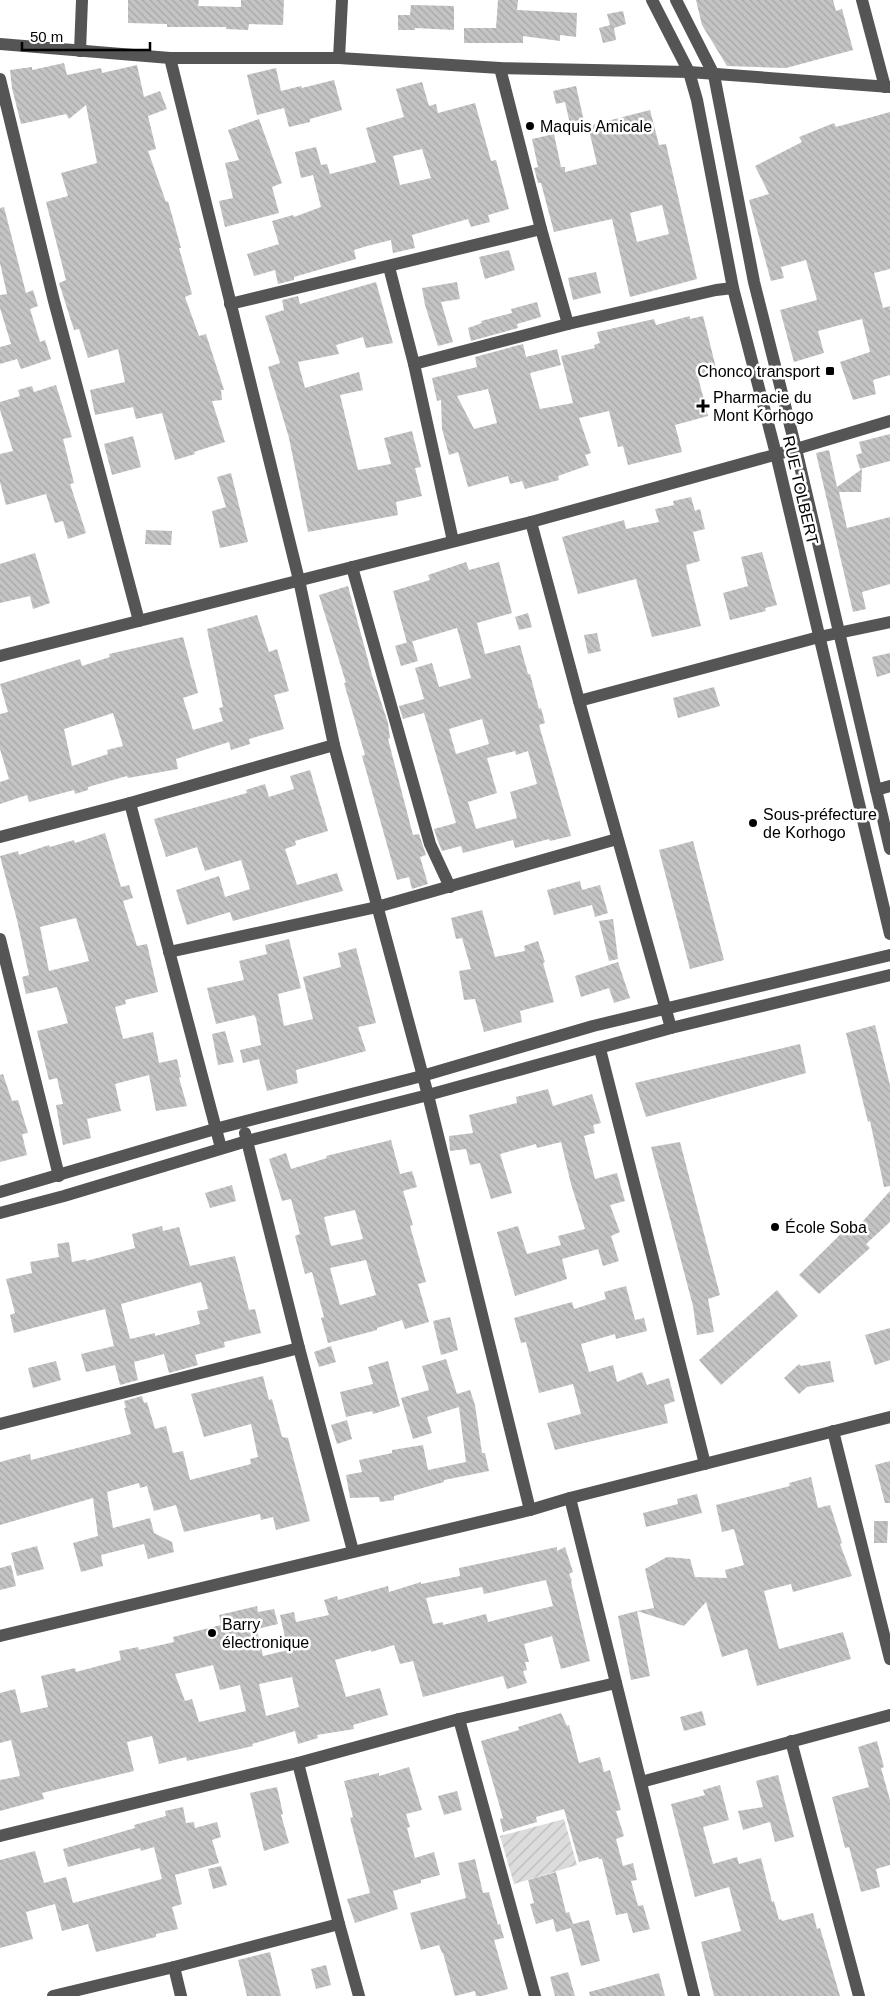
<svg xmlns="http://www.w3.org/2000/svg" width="890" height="1996" font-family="Arial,sans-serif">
	<defs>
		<pattern id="garden-furrows" width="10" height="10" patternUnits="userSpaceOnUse" patternTransform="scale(1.25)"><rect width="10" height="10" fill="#dcdcdc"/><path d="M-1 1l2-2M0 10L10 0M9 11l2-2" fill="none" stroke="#bbb"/></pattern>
		<pattern id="building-back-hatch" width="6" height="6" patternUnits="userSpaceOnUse" patternTransform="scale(1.25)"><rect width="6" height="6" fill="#c4c4c4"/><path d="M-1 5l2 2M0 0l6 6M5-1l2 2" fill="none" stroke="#a7a7a7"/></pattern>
	</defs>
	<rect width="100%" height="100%" fill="#fff"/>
	<path fill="url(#garden-furrows)" d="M564 1819 577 1865 514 1884 500 1836Z"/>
	<g fill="url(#building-back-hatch)" fill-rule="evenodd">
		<path d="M128 0H199L198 6 241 7V0H284L283 25 249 24 248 30 226 29V27H167V24L128 23Z"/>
		<path d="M498 0H518L517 10 577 13 576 37 560 35V41L523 36V43H464V28H496Z"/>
		<path d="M696 0H833L836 11 842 9 853 50 786 68 727 66 702 25Z"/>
		<path d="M411 5 454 6V30L415 28V30H398V15H410Z"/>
		<path d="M623 11 626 24 614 28 616 40 603 43 599 28 610 25 607 14Z"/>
		<path d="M64 63 67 75 101 68 102 73 137 65 144 97 160 91 167 109 148 116 156 149 148 151 166 202 168 201 181 248H179L192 294 185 297 199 336 206 334 224 390H221L222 400 212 401 225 442 194 452 195 454 175 460 162 413 136 419 133 407 95 415 90 390 125 382 118 349 88 358 79 329 74 330 59 283 66 280 46 202 68 196 61 173 97 163 86 105 69 119 66 114 21 124 12 88 10 70 32 67V70Z"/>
		<path d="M276 68 281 91 301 86 302 88 334 80 342 110 310 119V122L289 127 284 108 257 115 247 75Z"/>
		<path d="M422 82 429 106 436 104 438 113 475 103 491 161 496 160 509 209 488 215 490 222 471 227 468 219 412 235 415 248 393 253 391 240 367 246 354 250 356 259 294 277V280L278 284 275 270 254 276 247 254 279 244 272 221 293 215 294 217 321 207 313 175 301 178 295 152 316 147 321 165 327 164 330 174 376 162 366 128 404 117 396 89ZM422 149 431 178 400 185 393 156Z"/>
		<path d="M576 86 586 130 572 133 565 102 556 104 553 91Z"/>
		<path d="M650 110 659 145 666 144 697 279 630 297 612 219 554 232 541 183H538L534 168 538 167 532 139 554 134 561 167H565V172L597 164 588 126ZM662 205 669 234 637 242 630 213Z"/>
		<path d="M890 112V269L874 273 883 308 890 306V375L873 380 876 394 853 400 840 362 870 352 862 319 818 331 824 353 794 362 780 310 817 300 806 260 781 267 784 278 771 281 749 200 769 194 755 166 802 142 799 137 834 123 836 127Z"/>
		<path d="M259 119 282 183 272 187 279 213 225 227 219 201 233 198 225 163 239 160 228 130Z"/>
		<path d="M4 207 26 293 33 290 38 306 30 309 40 342 45 340 51 359 21 369 17 359 0 364V347L11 344 0 308V295L7 294 0 263V208Z"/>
		<path d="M509 250 515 270 485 279 479 257Z"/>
		<path d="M596 272 601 293 573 300 568 278Z"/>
		<path d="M376 282 393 343 366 348 363 337 336 345 339 354 298 362 305 388 359 372 363 390 340 395 358 470 391 464 384 438 412 431 421 467 415 468 422 496 396 502 398 515 308 532 289 438 268 367 280 363 265 316 284 310 282 300 298 296 300 304Z"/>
		<path d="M457 282 460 299 441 302 453 342 438 346 425 305 422 288Z"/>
		<path d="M537 302 541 317 517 324 518 328 471 341 468 328 482 323 481 321 512 313 511 309Z"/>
		<path d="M690 316V319L703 316 717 372 698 377 708 416 675 425 682 452 628 465 623 446 618 447 609 411 579 418 591 453 585 455 589 465 558 476 559 480 525 489 522 481 510 484 508 476 468 487 458 452 449 455 442 429 441 400 437 401 432 378 477 367 475 357 523 344 526 357 557 349 561 365 530 373 540 409 573 403 561 356 595 348 594 345 600 343 597 332 654 319 656 325ZM488 389 497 423 474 429 457 396Z"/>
		<path d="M56 385 72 437 63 439 74 483 70 484 86 533 68 539 63 521 55 523 46 494 6 505 0 482V454L13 451 0 410V402L20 396 18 390 32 386 34 392Z"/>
		<path d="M890 434V461L860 469 856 455 862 453 859 442Z"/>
		<path d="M133 436 141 467 112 475 104 444Z"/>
		<path d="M829 450 837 487 862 469 861 492H839L847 528 890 517V584L862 592 866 609 853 612 816 453Z"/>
		<path d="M231 473 248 542 220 548 212 511 226 507 217 477Z"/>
		<path d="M691 497 695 511 700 509 705 529 693 532 700 561 686 565 701 626 652 637 636 579 578 594 562 537 624 520 626 529 659 522 655 509 674 505 673 501Z"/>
		<path d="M146 530 172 531 171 545 145 544Z"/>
		<path d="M762 552 777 605 765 608 766 611 730 620 723 593 748 586 741 557Z"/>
		<path d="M35 553 50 603 33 609 30 596 0 603V564Z"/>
		<path d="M466 562 469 570 499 562 512 613 477 623 485 654 520 645 528 674H530L539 709 541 708 545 723 539 725 571 836 550 841 549 839 515 848 513 840 463 853 461 846 442 851 438 841 434 829 456 823 424 713 403 719 399 706 424 699 415 668 432 663 439 687 471 678 457 628 407 643 393 591 430 580 428 575ZM482 719 489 744 456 754 449 729ZM515 751 516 755 528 751 537 784 510 792 517 818 476 829 468 802 497 793 487 758Z"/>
		<path d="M348 586 372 675 388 723 390 738 388 739 413 835 419 834 426 855 420 857 428 884 412 889 409 877 397 880 362 756 365 755 344 683H346L319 595Z"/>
		<path d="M528 613 532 627 519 630 515 617Z"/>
		<path d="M257 615 269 652 277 649 289 691 274 695 284 729 249 739 250 744 231 750 229 742 176 759 178 769 128 778 127 776 88 787V790L75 794 74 790 29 802 27 795 0 804V782L9 779 0 749V714L8 712 0 684 80 659 82 666 110 657 109 654 183 637 198 693 183 698 193 730 223 721 219 708 223 707 207 629ZM113 713 123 746 107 750 108 754 72 766 64 729Z"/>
		<path d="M597 633 601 651 588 654 584 635Z"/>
		<path d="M412 641 418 661 401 666 395 646Z"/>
		<path d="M890 653V673L877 677 872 657Z"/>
		<path d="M714 687 720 706 678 718 673 698Z"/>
		<path d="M310 770 328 831 295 841 296 845 285 849 297 885 337 873 343 891 233 921 230 912 187 925 176 890 219 876 225 897 250 889 241 860 205 871 197 847 166 857 154 819 247 793 246 790 265 784 269 797 294 789 290 776Z"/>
		<path d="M105 833 121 887 129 885 133 898 123 901 137 946 147 944 158 992 125 1000 126 1004 115 1007 123 1039 153 1032 159 1063 177 1059 181 1077 179 1078 187 1106 156 1111 149 1075 115 1084 121 1111 87 1119 91 1138 63 1145 56 1105 63 1104 57 1078 49 1080 37 1031 68 1023 57 987 26 994 22 977 29 975 17 920 0 856 18 851 19 855 49 845 50 847 74 840 75 843ZM76 918 89 961 49 971 40 927Z"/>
		<path d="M693 841 724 960 690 969 659 850Z"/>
		<path d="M580 881 582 890 600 885 608 913 595 917 592 905 554 915 547 890Z"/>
		<path d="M482 910 495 957 525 951 524 946 538 941 545 962 543 963 554 1002 520 1011 522 1022 484 1032 475 999 464 1000 459 971 471 969 462 938 456 939 451 918Z"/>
		<path d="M613 919 618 959 609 961 599 921Z"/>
		<path d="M289 939 301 988 278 994 284 1026 313 1019 303 977 341 967 338 953 356 948 376 1023 358 1027 366 1051 296 1070 298 1083 267 1091 259 1059 243 1063 240 1050 261 1045 256 1018 254 1015 216 1024 207 988 244 980 239 961 267 954 265 945Z"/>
		<path d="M618 962 630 998 614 1003 609 988 581 997 575 976Z"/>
		<path d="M875 1025 890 1085V1186L884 1187 870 1121 868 1122 846 1033Z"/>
		<path d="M225 1031 234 1062 218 1065 212 1034Z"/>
		<path d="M800 1044 806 1073 646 1117 635 1083Z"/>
		<path d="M3 1074 12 1101 18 1100 28 1133 22 1134 27 1155 0 1162V1075Z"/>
		<path d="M548 1089 553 1106 592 1094 601 1123 593 1125 595 1133 584 1136 595 1179 617 1173 625 1201 610 1205 620 1232 611 1236 619 1261 603 1266 598 1249 562 1259 567 1279 515 1296 497 1232 518 1226 527 1254 561 1245 558 1236 585 1229 571 1184 561 1142 537 1148 536 1144 500 1154 512 1193 491 1199 480 1163 470 1165 466 1149 450 1151 449 1136 473 1133 469 1115 517 1103 516 1097Z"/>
		<path d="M391 1140 400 1174 412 1171 417 1187 403 1191 413 1225 410 1226 426 1282 418 1284 429 1322 405 1329 402 1320 377 1328V1330L328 1343 321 1318 324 1317 312 1272 305 1274 295 1236 300 1234 291 1199 282 1201 269 1159 286 1153 291 1169 327 1158 326 1156ZM355 1210 363 1239 331 1246 324 1217ZM366 1260 376 1295 340 1305 330 1268Z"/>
		<path d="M680 1142 720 1295 708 1299 714 1332 697 1335 693 1306 651 1147Z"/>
		<path d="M232 1185 236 1201 210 1208 205 1193Z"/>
		<path d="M890 1191V1222L866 1244 870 1248 819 1294 799 1275 849 1226 854 1231Z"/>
		<path d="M162 1226 163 1231 179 1227 190 1266 235 1256 249 1310 255 1309 261 1333 224 1342 225 1347 195 1355 198 1365 169 1373 164 1354 134 1362 138 1380 120 1385 115 1365 86 1372 81 1354 114 1346 105 1309 14 1333 10 1315 15 1313 6 1279 32 1273 30 1262 59 1257 57 1244 69 1242 72 1262 86 1259V1261L135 1248 132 1234ZM201 1282 208 1309 197 1311 200 1324 155 1336V1333L130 1339 121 1304Z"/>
		<path d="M626 1286 635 1320 644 1318 647 1331 616 1339 615 1334 581 1344 589 1372 613 1365 617 1382 642 1372 647 1385 669 1378 675 1401 664 1405 668 1423 555 1450 547 1423 581 1414 573 1384 539 1393 526 1342 521 1343 514 1318 572 1302 574 1309 606 1299 604 1292Z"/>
		<path d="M777 1290 798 1316 721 1385 699 1360Z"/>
		<path d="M450 1317 458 1350 441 1355 433 1321Z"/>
		<path d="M890 1328V1360L875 1365 865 1335Z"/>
		<path d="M331 1346 336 1362 319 1367 314 1352Z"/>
		<path d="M446 1359 457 1394 470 1390 475 1405 482 1453H485L489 1471 444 1480V1482L394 1496V1500L380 1502 379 1497 350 1498 346 1475 362 1472 359 1460 392 1453V1450L423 1445 428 1470 466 1462 459 1407 427 1417 432 1433 413 1439 401 1398 429 1390 422 1366Z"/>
		<path d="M56 1361 61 1380 33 1388 28 1368Z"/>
		<path d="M388 1361 400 1406 373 1414 372 1411 346 1417 340 1392 373 1384 368 1367Z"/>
		<path d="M830 1361 834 1382 807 1387 799 1394 784 1378 799 1364 801 1366Z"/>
		<path d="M263 1376 269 1400 272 1399 282 1437 288 1438 310 1521 276 1530 273 1517 261 1520 260 1514 184 1532 176 1505 154 1511 147 1486 140 1488 139 1483 107 1492 113 1528 150 1518 154 1533 172 1542 174 1552 148 1559 144 1544 101 1555 103 1566 81 1572 73 1543 98 1536 93 1498 0 1525V1462L30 1454 31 1460 131 1434 124 1408H126L124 1401 142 1396 144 1403 147 1402 155 1429 166 1426 173 1453 183 1451 190 1480 251 1464 250 1459 258 1457 251 1424 204 1437 191 1394Z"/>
		<path d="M347 1420 352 1439 337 1444 331 1425Z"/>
		<path d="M890 1461V1503H885L875 1465Z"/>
		<path d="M811 1477 818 1508 830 1505 842 1543 840 1544 852 1576 793 1592 791 1584 764 1591 779 1649 843 1632 851 1659 757 1686 747 1649 722 1657 706 1602 684 1626 637 1611 654 1608 645 1569 667 1557 690 1559 695 1577 727 1578 725 1570 744 1565 734 1529 722 1532 716 1505 790 1486 789 1483Z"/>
		<path d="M697 1494 702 1513 646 1527 643 1513 678 1504 677 1499Z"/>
		<path d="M874 1521H888L887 1543H874Z"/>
		<path d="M37 1546 44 1569 17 1576 11 1553Z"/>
		<path d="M557 1547V1551L565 1547 573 1572 569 1574 572 1581 571 1582 590 1661 561 1669 552 1636 524 1644 529 1662H525L527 1670 523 1671 527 1683 507 1689 503 1676 423 1697 413 1661 400 1664 394 1645 371 1652V1650L335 1660 346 1697 380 1688 388 1715 353 1725 354 1729 317 1735 318 1738 298 1744 295 1731 252 1744 253 1746 187 1761 186 1757 159 1764 152 1736 127 1742 134 1771 42 1793 44 1799 0 1811V1780L20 1776 11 1740 0 1743V1693L15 1689 21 1713 48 1707 41 1676 75 1668 76 1672 121 1660 119 1651 138 1647 139 1650 174 1642 173 1637 221 1625 219 1615 257 1606 258 1612 274 1609 278 1624 257 1629 263 1656 288 1650 280 1615 294 1612 296 1622 329 1615 324 1600 337 1596 338 1600 388 1586 389 1592 421 1582V1584L460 1576 459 1568ZM546 1580 553 1606 488 1622 486 1614 443 1625V1622L433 1624 426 1598 482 1587 484 1594ZM213 1665 220 1690 240 1685 246 1711 199 1722 192 1699 185 1701 175 1674ZM292 1677 299 1707 266 1716 259 1684Z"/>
		<path d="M11 1565 16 1586 0 1590V1568Z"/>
		<path d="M637 1611 650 1676 631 1680 618 1616Z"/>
		<path d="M702 1711 706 1725 684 1731 680 1717Z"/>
		<path d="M561 1713 567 1726 569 1725 579 1763 600 1757 604 1772 610 1770 621 1810 616 1811 624 1836 616 1839 623 1866 633 1863 637 1880 631 1881 638 1906 643 1905 650 1929 633 1933 627 1913 616 1915 602 1859H599L598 1857 579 1862 564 1809 536 1817 537 1822 503 1832 500 1819 503 1818 481 1741 519 1730 518 1727Z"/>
		<path d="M877 1741 884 1767 881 1768 890 1800V1865L876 1869 880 1887 861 1892 849 1847 845 1848 832 1797 869 1787 858 1747Z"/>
		<path d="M409 1767 422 1810 406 1814 410 1827 407 1828 415 1858 434 1852 440 1875 421 1880V1883L393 1891 398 1909 355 1923 347 1899 370 1893 350 1818 353 1817 344 1781 379 1773V1776Z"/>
		<path d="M778 1775 794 1837 775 1842 770 1822 743 1830 738 1811 763 1807 756 1781Z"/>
		<path d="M720 1785 729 1820 703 1827 713 1864 737 1857 739 1864 761 1858 772 1902 774 1901 779 1920 781 1919 782 1921 813 1913 817 1929 820 1928 840 1996H714L701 1942 741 1931 729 1887 695 1897 671 1804 705 1795 703 1790Z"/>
		<path d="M277 1787 283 1814 281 1815 289 1843 264 1851 250 1793Z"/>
		<path d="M457 1791 462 1810 444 1815 438 1796Z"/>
		<path d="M183 1807 186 1823 194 1822 195 1828 217 1822 221 1837 212 1840 219 1863 175 1875 182 1904 172 1907 178 1929 156 1934V1937L96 1952 88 1924 62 1931 55 1904 26 1912 33 1939 0 1948V1860L35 1851 44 1883 66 1877 73 1903 162 1879 154 1847 141 1851 140 1848 68 1867 63 1849 135 1828 134 1825 166 1816 165 1811Z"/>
		<path d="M475 1859 483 1893 489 1892 498 1925 500 1924 504 1938 494 1940 508 1989 482 1996H476L475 1991 455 1996 443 1953H442L439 1945 421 1950 410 1913 466 1898 458 1863Z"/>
		<path d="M221 1866 227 1885 213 1889 208 1869Z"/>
		<path d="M556 1872 566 1913 569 1912 573 1924 589 1920 600 1961 581 1966 571 1928 556 1932 553 1919 536 1924 530 1904 534 1903 528 1880Z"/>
		<path d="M270 1952 281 1996H247L238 1960Z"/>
		<path d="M326 1965 331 1985 316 1989 311 1969Z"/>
		<path d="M568 1972 575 1996H555L550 1977Z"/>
		<path d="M659 1973 665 1996H590L589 1992Z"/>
	</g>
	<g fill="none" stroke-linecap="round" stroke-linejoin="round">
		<g stroke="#555" stroke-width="12">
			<path d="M652 0 689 72 697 100 733 288 776 454 890 934"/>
			<path d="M676 0 714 75 754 282 796 449 890 849"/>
			<path d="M862 0 885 87"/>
			<path d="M0 44 170 58H339L500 68 689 72 890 87"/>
			<path d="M80 51 82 0"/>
			<path d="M170 58 299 580 334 745 428 1095 530 1510"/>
			<path d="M339 58 342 0"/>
			<path d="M500 68 541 229 568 324"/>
			<path d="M0 79 54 301 139 621"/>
			<path d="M389 267 414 364 453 541"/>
			<path d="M230 304 541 229"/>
			<path d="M414 364 568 324 716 290 733 288"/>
			<path d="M531 522 579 701 671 1028"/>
			<path d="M352 567 430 844 450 887"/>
			<path d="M0 656 531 522 796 449 890 421"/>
			<path d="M579 701 819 637 890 622"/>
			<path d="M876 790 890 786"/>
			<path d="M130 803 221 1148"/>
			<path d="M0 837 130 803 334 745"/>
			<path d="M0 939 59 1176"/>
			<path d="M169 952 377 907 617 839"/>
			<path d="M600 1049 705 1464"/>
			<path d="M245 1133 299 1348 353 1551"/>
			<path d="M0 1192 215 1129 422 1076 593 1026 890 955"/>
			<path d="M0 1213 64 1196 247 1141 428 1095 671 1028 890 975"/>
			<path d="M0 1424 299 1348"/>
			<path d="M833 1431 890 1659"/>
			<path d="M570 1498 694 1996"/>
			<path d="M0 1636 530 1510 570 1498 890 1417"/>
			<path d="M459 1719 535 1996"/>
			<path d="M791 1741 859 1996"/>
			<path d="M298 1763 339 1924 359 1996"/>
			<path d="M641 1782 890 1715"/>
			<path d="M0 1836 298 1763 459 1719 616 1683"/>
			<path d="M174 1967 181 1996"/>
			<path d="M53 1996 174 1967 339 1924"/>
		</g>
	</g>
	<g fill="#000" stroke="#fff" stroke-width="2">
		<circle cx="530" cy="126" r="5"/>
		<rect x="825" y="366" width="10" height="10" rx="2.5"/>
		<path d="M700.5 398.5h5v5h5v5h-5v5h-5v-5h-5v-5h5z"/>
		<circle cx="753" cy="823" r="5"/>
		<circle cx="775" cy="1227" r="5"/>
		<circle cx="212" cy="1633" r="5"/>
	</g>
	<g text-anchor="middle" stroke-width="5" stroke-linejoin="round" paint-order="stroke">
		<g font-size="16" fill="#000" stroke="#fff" text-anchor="start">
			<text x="540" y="132">Maquis Amicale</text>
			<text x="820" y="377" text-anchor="end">Chonco transport</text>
			<text x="713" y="403">Pharmacie du<tspan x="713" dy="18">Mont Korhogo</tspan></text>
			<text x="763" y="820">Sous-préfecture<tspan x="763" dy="18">de Korhogo</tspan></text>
			<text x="785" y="1233">École Soba</text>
			<text x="222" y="1630">Barry<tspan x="222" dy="18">électronique</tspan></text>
		</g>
		<g font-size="16" fill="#000" stroke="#fff">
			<text transform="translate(801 490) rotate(77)" y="6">RUE TOLBERT</text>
		</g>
	</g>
	<path d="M22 42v8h128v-8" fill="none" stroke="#000000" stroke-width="2.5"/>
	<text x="30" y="42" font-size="15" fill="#000000" stroke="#ffffff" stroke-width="4" paint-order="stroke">50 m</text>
</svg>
